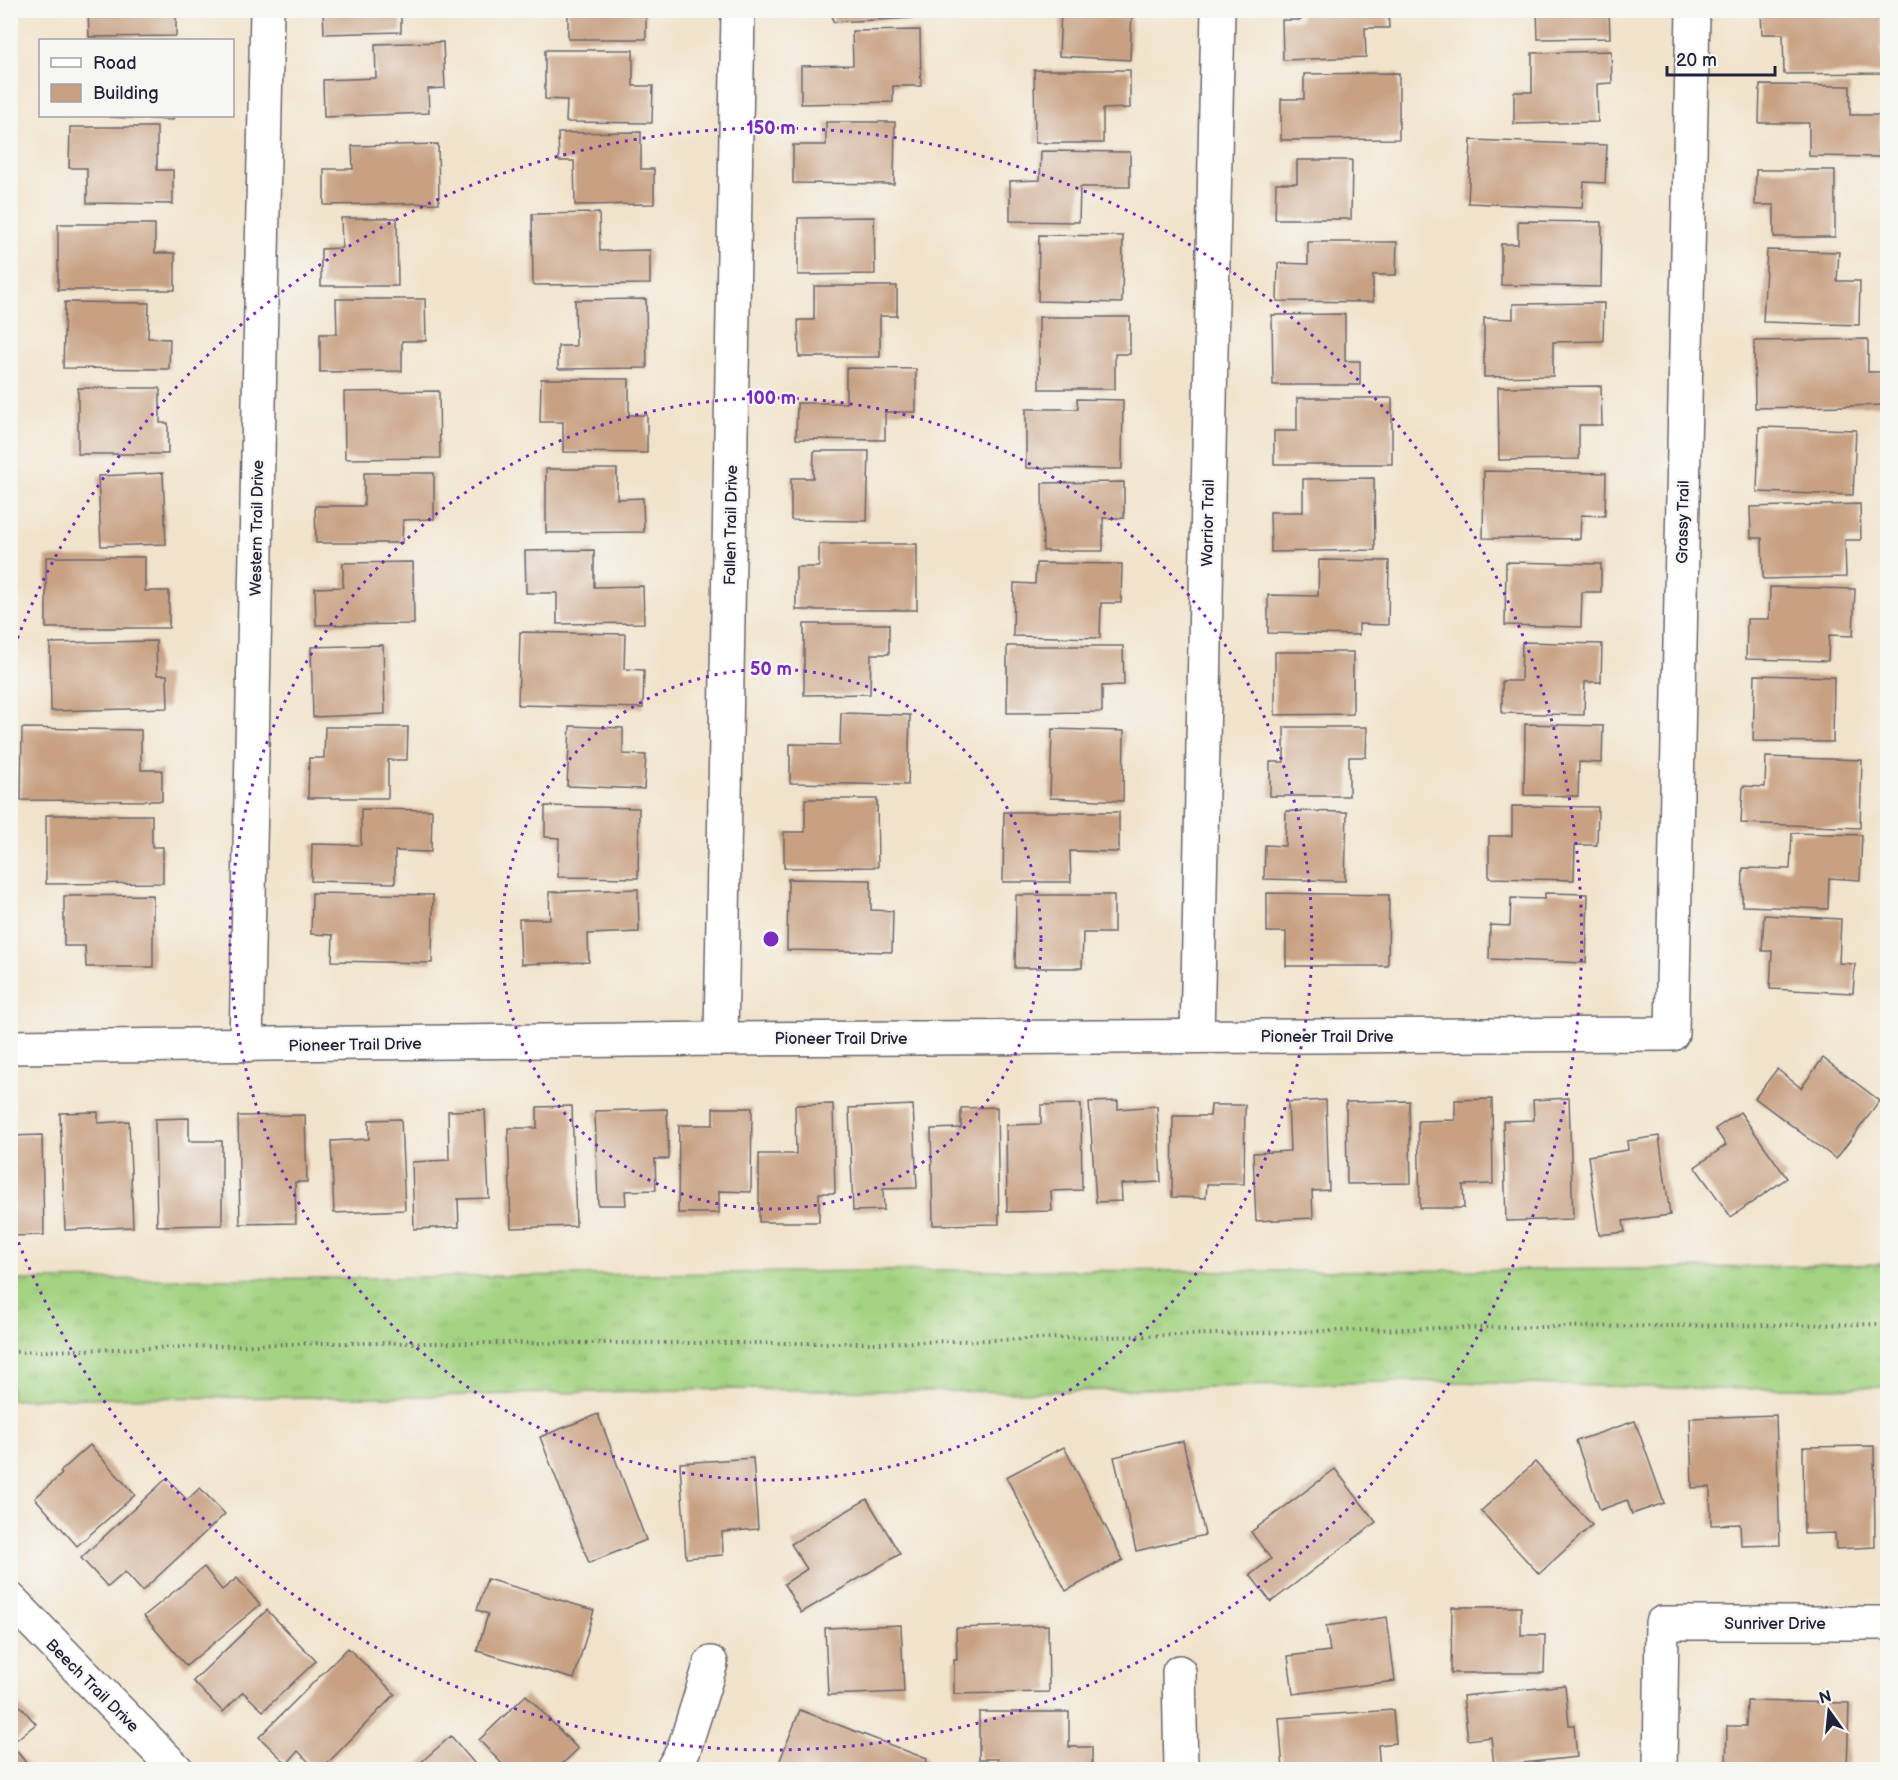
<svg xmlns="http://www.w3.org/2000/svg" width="1898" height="1780" font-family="'Balsamiq Sans',sans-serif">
	<defs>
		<pattern id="grass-tufts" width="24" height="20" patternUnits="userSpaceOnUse" patternTransform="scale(1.5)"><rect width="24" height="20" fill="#a4d382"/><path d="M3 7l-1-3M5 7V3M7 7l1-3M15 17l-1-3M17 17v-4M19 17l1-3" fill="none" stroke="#8db571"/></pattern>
	</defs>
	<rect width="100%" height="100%" fill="#f6f6f2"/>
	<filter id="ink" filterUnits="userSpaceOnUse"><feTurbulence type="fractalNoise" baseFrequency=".0167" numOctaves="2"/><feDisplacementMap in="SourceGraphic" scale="12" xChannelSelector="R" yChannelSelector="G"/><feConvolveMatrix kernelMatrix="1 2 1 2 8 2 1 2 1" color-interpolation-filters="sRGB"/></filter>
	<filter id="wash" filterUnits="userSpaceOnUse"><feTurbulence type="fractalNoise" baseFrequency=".008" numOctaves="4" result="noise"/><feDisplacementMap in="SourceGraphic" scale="24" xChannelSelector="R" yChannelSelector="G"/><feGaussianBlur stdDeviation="1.35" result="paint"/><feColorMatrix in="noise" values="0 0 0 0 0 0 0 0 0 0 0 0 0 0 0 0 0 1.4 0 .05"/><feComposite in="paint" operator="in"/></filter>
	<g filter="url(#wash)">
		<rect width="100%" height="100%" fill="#f1e3cb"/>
		<path fill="url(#grass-tufts)" stroke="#637a5e" stroke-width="1.5" d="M1887 1264V1387L1721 1389 1414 1381 1040 1392 727 1389 389 1397 47 1398 11 1400V1280L359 1278 942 1270 1310 1271 1662 1269Z"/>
		<g id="blocks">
			<g fill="#c8a082">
				<path d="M88 10H176V36L89 37Z"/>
				<path d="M323 10H401V32L324 34Z"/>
				<rect x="568" y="10" width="78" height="29"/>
				<path d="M832 10H916L917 18 833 22Z"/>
				<path d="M1061 10H1132L1130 60 1059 56Z"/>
				<path d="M1301 10H1388L1389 28H1365L1366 57 1283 60 1282 20H1301Z"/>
				<path d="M1537 10H1609L1610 38 1538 39Z"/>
				<path d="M1761 10H1881L1882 73 1784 74 1783 34H1762Z"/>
				<path d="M920 30 921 86H893V102L801 104V66L853 65 852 31Z"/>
				<path d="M443 42 445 88 428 89 429 113 324 117 323 80 376 78 375 44Z"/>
				<path d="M545 50H633V86H653L652 123 566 122 567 100 545 99Z"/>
				<path d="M1611 51 1612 83 1597 84 1598 122 1514 124V92H1532V53Z"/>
				<path d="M1034 70H1130V108L1103 109V143H1035Z"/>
				<path d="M1399 73V139L1281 140V99H1304V74Z"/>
				<path d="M1760 85 1850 86V115H1880L1879 157 1809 156V123H1759Z"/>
				<path d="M110 116H174L173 120 110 117Z"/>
				<path d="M826 122H895L894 184 793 183V145H826Z"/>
				<path d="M70 127H157V170H173V204L87 203V168H69Z"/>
				<path d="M641 132V169H654V204L575 205 574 161H559L558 133Z"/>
				<path d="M1471 140 1607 145 1605 183 1584 182 1582 208 1468 203Z"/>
				<path d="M438 144 439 203 324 205V169H353L352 146Z"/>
				<path d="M1041 151 1130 152V187H1080L1079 222 1010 221V181L1040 180Z"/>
				<path d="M1297 160H1352L1351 219H1275L1276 183H1297Z"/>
				<path d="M1756 170H1835V237H1774V205H1755Z"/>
				<path d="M599 213 600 251 650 250V284L533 285 532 214Z"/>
				<path d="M874 217 875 274 798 275V218Z"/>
				<path d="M341 218H397L398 286H321V249L342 248Z"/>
				<path d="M1518 221 1602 222 1601 287 1501 285V244H1518Z"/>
				<path d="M58 224H155V253H175V290H58Z"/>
				<path d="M1039 235 1123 236 1122 303 1038 301Z"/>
				<path d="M1308 242H1397L1396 275H1373V302L1277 301 1278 263 1308 264Z"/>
				<path d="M1767 250 1839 252 1837 281H1860L1859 325 1763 322Z"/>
				<path d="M814 286H897V316H880V357H799L798 320H814Z"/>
				<path d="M336 299H425L426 341H402V371L320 372V334H337Z"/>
				<path d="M646 299 647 368 558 369V346H576L575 300Z"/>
				<path d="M65 302 149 303 148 338 170 339 169 369 63 368Z"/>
				<path d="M1604 303 1603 341 1553 342V376L1484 377V318L1513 319V304Z"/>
				<path d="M1345 314V361H1360V385H1273L1272 315Z"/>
				<path d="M1039 317H1130V354H1115V389H1039Z"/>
				<path d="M1868 339V372H1886L1887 405 1755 408 1754 341Z"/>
				<path d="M846 368 916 369V412H885V440L796 439 797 403H846Z"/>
				<path d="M541 379H629V415H647V453L563 452V422H540Z"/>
				<path d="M1601 386 1602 425H1579V459L1499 460 1498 387Z"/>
				<path d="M78 388H160V423H168V454H78Z"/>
				<path d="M439 391 440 458 345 459 344 392Z"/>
				<path d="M1297 398H1392V464H1274V431H1297Z"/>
				<path d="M1077 399 1123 400 1122 469 1026 468V409H1078Z"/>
				<path d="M1759 427 1856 430 1853 495 1757 492Z"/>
				<path d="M814 451H869L867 521 791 520V478H813Z"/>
				<path d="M546 469H617V499L643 498 644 532 546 533Z"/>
				<path d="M1484 471 1606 473 1605 516 1581 515 1580 539 1483 538Z"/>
				<path d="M163 473 166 544 101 546 98 476Z"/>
				<path d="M364 473H434V519L403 520 402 543H316L315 506H364Z"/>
				<path d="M1374 478 1375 550 1271 552 1270 512H1303V479Z"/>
				<path d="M1124 482V518H1103V551H1043L1042 483Z"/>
				<path d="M1860 504 1861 540H1845L1846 577 1763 579 1762 538H1751L1750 507Z"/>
				<path d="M819 544H917V610H796V567H819Z"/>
				<path d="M594 550V587L643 586 644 623 557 624V593H526L525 551Z"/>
				<path d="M46 557H145V591H169V628H46Z"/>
				<path d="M1319 560 1389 561 1388 625 1359 624V635L1268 633V595L1318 596Z"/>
				<path d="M413 562 414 624 316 625 315 588 343 587V563Z"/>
				<path d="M1506 562 1601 564V592H1582L1581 627 1505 625Z"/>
				<path d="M1036 563 1122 564 1121 603H1101L1100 638 1013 636 1014 583 1035 584Z"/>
				<path d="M1770 587 1855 589 1853 636 1829 635 1828 661 1746 659 1747 619H1769Z"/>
				<path d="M804 624H889V654H871L870 694 804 695Z"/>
				<path d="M520 632 625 634 624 669 644 670 643 708 518 705Z"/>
				<path d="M156 641 157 675H167L168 708 51 711 50 643Z"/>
				<path d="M1522 642 1602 644 1601 682H1585L1584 715 1502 713V681H1521Z"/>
				<path d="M383 645 385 714 313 717 311 647Z"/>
				<path d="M1007 646H1123L1124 685 1102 686V712L1007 713Z"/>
				<path d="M1275 652H1353V714L1275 715Z"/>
				<path d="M1755 675 1834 677 1833 742 1753 741Z"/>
				<path d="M841 713 910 715 908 785 790 783V744L840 745Z"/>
				<path d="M1525 724 1603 726 1602 763 1579 762 1578 796 1524 795Z"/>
				<path d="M570 726 623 728V754L646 755 644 789 567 786Z"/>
				<path d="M325 727H408L407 760H388V798H308L309 758H324Z"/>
				<path d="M1284 727H1367L1366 757H1349V796H1270V762H1284Z"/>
				<path d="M22 728 141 730V770H162V801L21 800Z"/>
				<path d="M1052 729 1124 731 1123 801 1050 798Z"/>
				<path d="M1766 757 1862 760 1860 828 1741 823 1743 786 1765 787Z"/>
				<path d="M805 799H877L878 867 784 868V832H805Z"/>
				<path d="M545 806 639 808 638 878 558 877 559 838 545 837Z"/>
				<path d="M1512 806 1598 807 1597 845H1575L1574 880 1489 878V836H1512Z"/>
				<path d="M361 809 432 810 431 852 395 851V883L311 881 312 844 361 845Z"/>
				<path d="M1286 811 1347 812 1345 881 1264 879 1265 845 1285 846Z"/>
				<path d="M1004 812H1119V852L1070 851 1071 882H1003Z"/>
				<path d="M46 815H152V847H163V883L46 884Z"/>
				<path d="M1792 833 1862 835 1860 880 1829 878 1828 909 1742 906 1743 868 1790 869Z"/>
				<path d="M788 879 871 880V910L893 911 892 952 787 950Z"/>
				<path d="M638 889 639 932 588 934 589 962 521 964 519 919H550L549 892Z"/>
				<path d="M312 893 433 895 432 963 332 961 333 935 311 934Z"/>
				<path d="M1267 893 1389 895 1388 966H1286V932H1267Z"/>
				<path d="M1545 893 1588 894 1586 963 1489 959 1490 925 1510 926 1511 898 1545 899Z"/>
				<path d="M153 895V967H86L85 946H64V896Z"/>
				<path d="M1016 895H1114V933H1083L1082 968H1015Z"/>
				<path d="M1764 915 1841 919 1839 963 1855 964 1853 993 1770 989 1772 951H1762Z"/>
				<path d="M1823 1058 1880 1101 1836 1159 1755 1098 1777 1069 1801 1088Z"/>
				<path d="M1569 1098 1573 1219 1506 1221 1503 1121 1534 1120 1533 1100Z"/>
				<path d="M1492 1099 1493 1184 1463 1185 1464 1208H1420L1418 1121 1455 1120V1100Z"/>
				<path d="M1326 1100 1329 1190 1312 1191 1313 1218 1256 1221 1253 1153 1290 1151 1288 1102Z"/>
				<path d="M1118 1101V1109L1157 1106 1161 1182 1121 1184 1122 1201 1096 1202 1089 1102Z"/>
				<path d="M1409 1101 1411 1183 1347 1184 1346 1102Z"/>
				<path d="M833 1104 835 1193H819V1222H759V1154H796L795 1105Z"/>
				<path d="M1081 1104 1082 1190 1051 1191 1052 1211 1007 1212 1006 1125 1041 1124V1105Z"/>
				<path d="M913 1105 917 1188 883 1189 884 1210 853 1211 849 1108Z"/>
				<path d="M1211 1105H1245L1244 1184H1207L1206 1198 1172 1197 1173 1116H1210Z"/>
				<path d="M572 1106 576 1226 511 1228 508 1128H537V1107Z"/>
				<path d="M997 1107 999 1224 933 1225 931 1129 961 1128V1108Z"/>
				<path d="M713 1108H752L751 1192 719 1191V1213H678L679 1125H713Z"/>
				<path d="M667 1109 669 1159H655L656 1190 625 1191 626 1205H598L595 1111Z"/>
				<path d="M485 1110 489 1198 458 1199 459 1227 414 1229 412 1162 449 1160 448 1111Z"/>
				<path d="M98 1112V1123L129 1121 133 1227 65 1230 60 1113Z"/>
				<path d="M1740 1112 1787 1178 1731 1217 1695 1167 1726 1145 1715 1129Z"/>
				<path d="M305 1115 307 1182H295L296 1223 240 1224 238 1116Z"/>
				<path d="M189 1118V1141H222V1225L157 1226 155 1119Z"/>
				<path d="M401 1119 405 1210 334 1213 331 1141 369 1139V1120Z"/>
				<path d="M42 1135 44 1235 10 1236V1136Z"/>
				<path d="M1659 1136 1670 1215 1623 1221 1625 1232 1599 1235 1588 1156 1628 1150 1627 1141Z"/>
				<path d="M598 1414 646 1540 589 1563 540 1437Z"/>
				<path d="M1776 1415 1780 1545 1741 1546 1740 1524 1711 1525 1710 1487 1692 1488 1690 1418Z"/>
				<path d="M1635 1421 1664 1503 1632 1514 1627 1500 1600 1510 1576 1441Z"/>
				<path d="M1183 1441 1205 1535 1136 1551 1114 1457Z"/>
				<path d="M90 1445 135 1495 77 1546 35 1498 62 1474 60 1472Z"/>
				<path d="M1874 1446 1875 1547 1836 1549 1835 1533 1804 1534 1803 1447Z"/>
				<path d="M1064 1447 1123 1560 1066 1591 1006 1477Z"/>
				<path d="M753 1458 758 1529 722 1532 723 1555 686 1558 680 1463Z"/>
				<path d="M1535 1462 1592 1525 1539 1574 1481 1511Z"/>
				<path d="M1335 1469 1376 1522 1271 1602 1250 1575 1271 1559 1251 1532Z"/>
				<path d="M167 1478 187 1500 200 1488 225 1514 142 1591 125 1572 108 1587 81 1558Z"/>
				<path d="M867 1499 900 1554 801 1613 784 1584 807 1569 791 1544Z"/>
				<path d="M204 1567 222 1590 237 1578 260 1605 186 1666 144 1616Z"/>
				<path d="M487 1579 594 1610 574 1679 477 1651 488 1614 477 1610Z"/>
				<path d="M1452 1607H1521V1635H1545L1544 1673H1451Z"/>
				<path d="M267 1610 316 1661 263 1711 243 1692 223 1712 193 1681Z"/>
				<path d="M1387 1617 1395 1681 1293 1694 1288 1656 1330 1651 1326 1626Z"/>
				<path d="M901 1625 904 1692 828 1695 825 1628Z"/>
				<path d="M1048 1625 1049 1692 954 1694V1660H957L956 1628Z"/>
				<path d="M348 1648 395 1694 321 1770H317L298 1751 287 1764 259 1737Z"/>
				<path d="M1565 1685 1569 1725H1574L1577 1757 1494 1766 1491 1737 1468 1740 1463 1696Z"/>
				<path d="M526 1695 578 1749 556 1770H508L479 1740Z"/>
				<path d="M13 1698 36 1724 11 1744 32 1770H10V1700Z"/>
				<path d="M1747 1701 1849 1703 1847 1770 1726 1769 1727 1726H1746Z"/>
				<path d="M800 1710 927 1759 923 1770H776Z"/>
				<path d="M1393 1710 1396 1743 1378 1745 1380 1770H1283L1279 1718Z"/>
				<path d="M979 1712H1069V1747H1092V1770H998V1759H979Z"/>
				<path d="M451 1736 480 1770H412Z"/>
			</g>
		</g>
	</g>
	<g filter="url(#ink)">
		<use href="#blocks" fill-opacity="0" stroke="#6a666d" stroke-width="1.5"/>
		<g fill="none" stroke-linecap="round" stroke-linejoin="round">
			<g stroke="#6a666d" stroke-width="36">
				<g id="street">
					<path d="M1197 1036 1218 10"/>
					<path d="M721 1039 738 10"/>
					<path d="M246 1045 267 10"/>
					<path d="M10 1047 721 1039 1672 1034 1693 10"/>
					<path d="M10 1599 177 1770"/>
					<path d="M1179 1672 1181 1770"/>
					<path d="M672 1770 684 1749 711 1663"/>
					<path d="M1660 1770 1662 1623H1888"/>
				</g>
			</g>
			<path stroke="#6a666d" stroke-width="4" stroke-dasharray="1.5 4.5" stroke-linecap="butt" d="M10 1352 326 1343H880L1442 1328 1888 1324"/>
			<use href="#street" stroke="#fff" stroke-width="33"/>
		</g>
	</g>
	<g fill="none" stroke="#7b2cbf" stroke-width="3" stroke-dasharray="3 6">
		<circle cx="771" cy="939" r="270"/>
		<circle cx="771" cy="939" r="541"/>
		<path d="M11 655A811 811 0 1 1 11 1223"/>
	</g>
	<g text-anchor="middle" stroke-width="4.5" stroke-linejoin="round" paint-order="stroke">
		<g font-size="16" fill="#22223b" stroke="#f6f6f2">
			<text transform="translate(1682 522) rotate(-89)" y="6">Grassy Trail</text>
			<text transform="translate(1207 523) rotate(-89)" y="6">Warrior Trail</text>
			<text transform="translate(730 525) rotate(-89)" y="6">Fallen Trail Drive</text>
			<text transform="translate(256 528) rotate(-89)" y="6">Western Trail Drive</text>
			<text x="1327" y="1042">Pioneer Trail Drive</text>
			<text x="841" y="1044">Pioneer Trail Drive</text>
			<text transform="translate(355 1044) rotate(-1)" y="6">Pioneer Trail Drive</text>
			<text x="1775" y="1629">Sunriver Drive</text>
			<text transform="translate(93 1685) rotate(45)" y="6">Beech Trail Drive</text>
		</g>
	</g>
	<circle cx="771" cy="939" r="9" fill="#7b2cbf" stroke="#f6f6f2" stroke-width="3"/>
	<g font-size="18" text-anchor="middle" font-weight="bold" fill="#7b2cbf" stroke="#f6f6f2" stroke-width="4.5" stroke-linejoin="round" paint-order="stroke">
		<text x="771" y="134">150 m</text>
		<text x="771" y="404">100 m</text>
		<text x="771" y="675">50 m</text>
	</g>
	<rect width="1898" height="1780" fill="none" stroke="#f6f6f2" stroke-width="36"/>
	<rect x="39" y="39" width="195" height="78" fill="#f6f6f2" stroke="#a1a1a9" stroke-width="1.5"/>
	<rect x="51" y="58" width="30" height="9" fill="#ffffff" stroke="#a1a1a9" stroke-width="1.5"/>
	<text x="93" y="69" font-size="18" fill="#22223b">Road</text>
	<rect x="51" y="84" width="30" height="18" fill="#c8a082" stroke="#a1a1a9" stroke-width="1.5"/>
	<text x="93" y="99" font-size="18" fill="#22223b">Building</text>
	<g transform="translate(1829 1711) rotate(345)" stroke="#f6f6f2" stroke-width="4.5" paint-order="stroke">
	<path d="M0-4.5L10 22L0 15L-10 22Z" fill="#22223b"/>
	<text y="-9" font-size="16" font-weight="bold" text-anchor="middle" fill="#22223b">N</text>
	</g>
	<path d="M1667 66v9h108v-9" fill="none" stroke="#22223b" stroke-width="3"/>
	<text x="1676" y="66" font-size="18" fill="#22223b" stroke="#f6f6f2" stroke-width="4.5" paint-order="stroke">20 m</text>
</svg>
